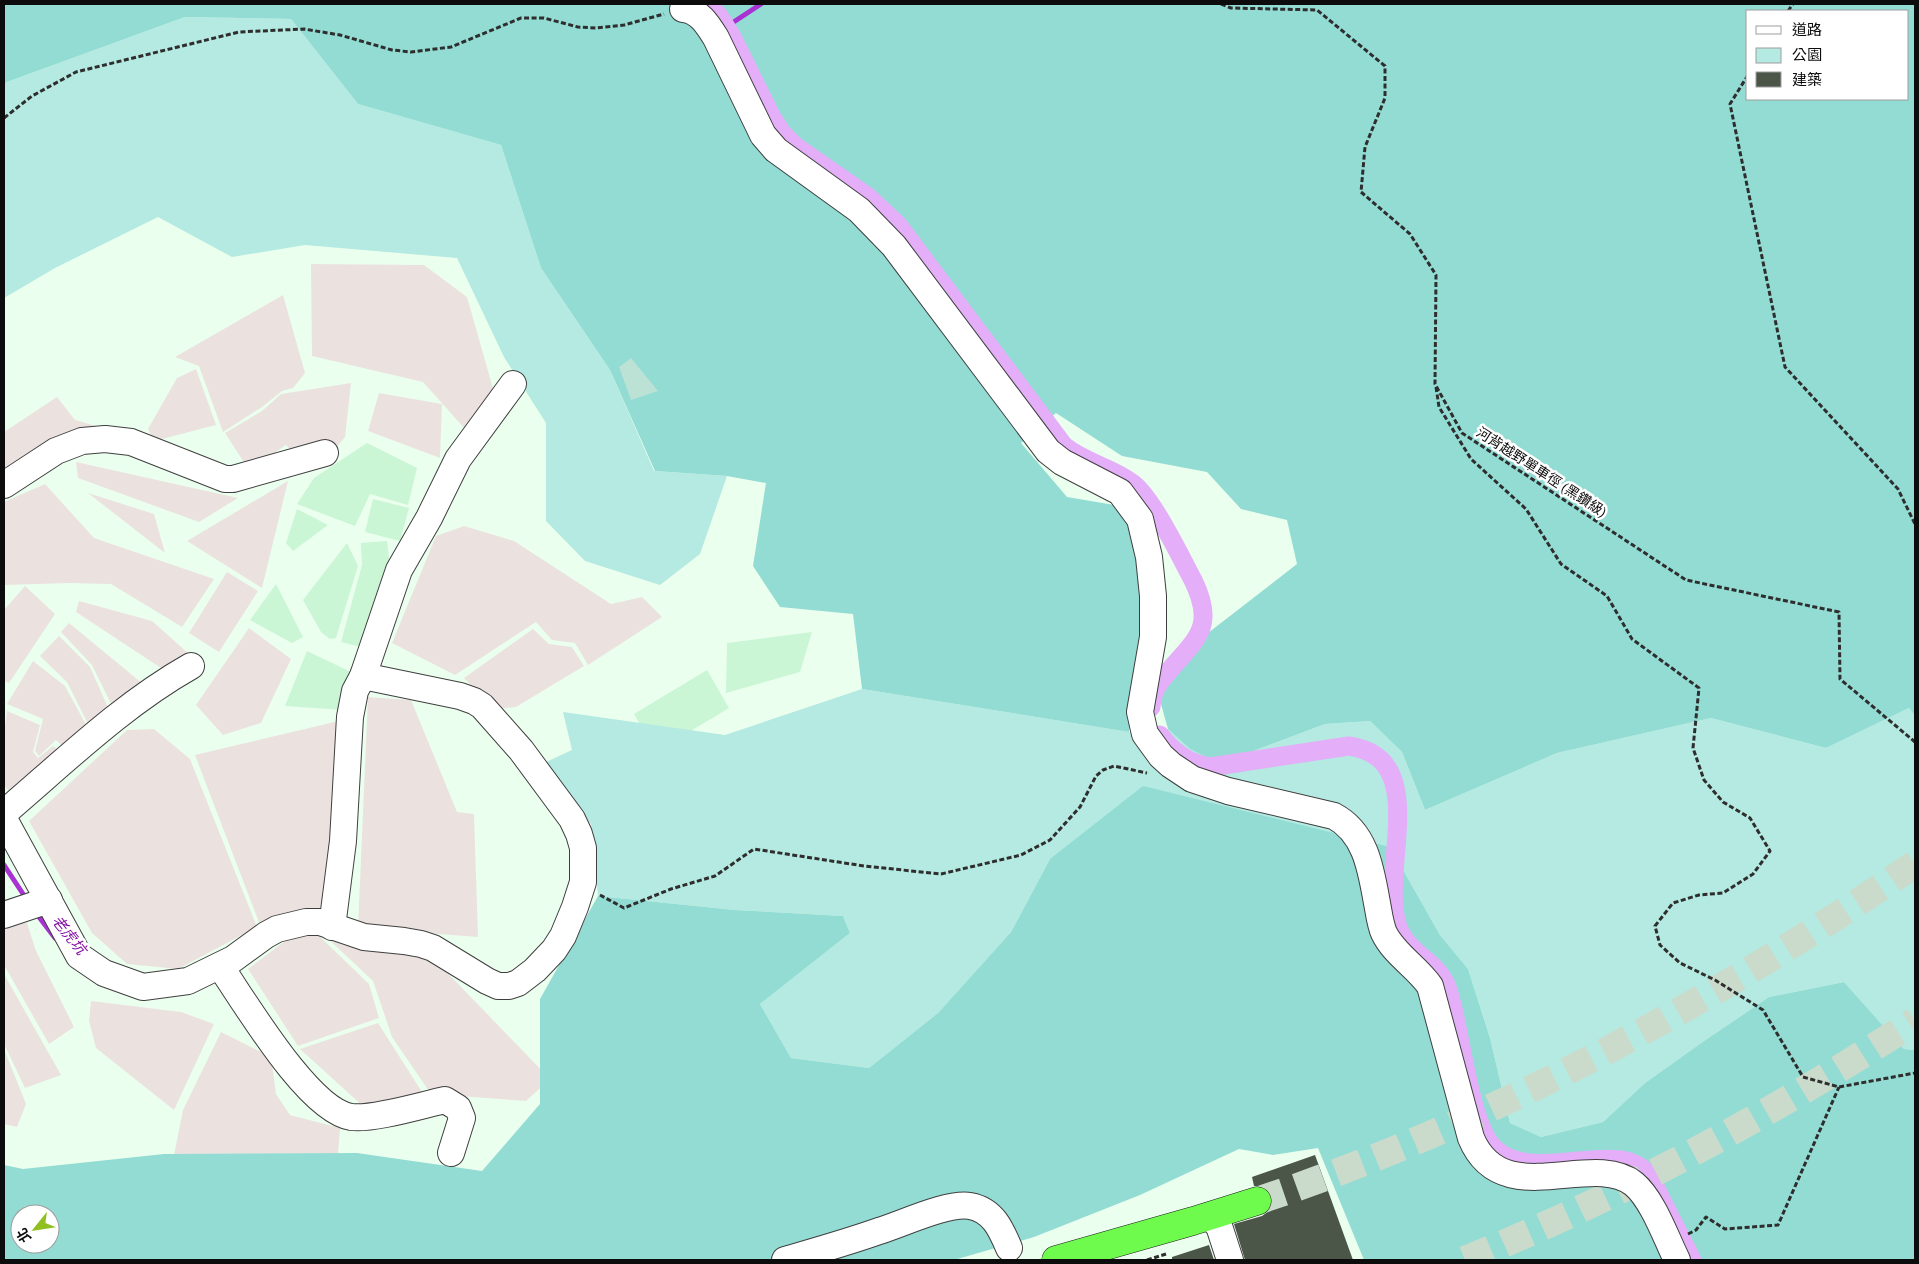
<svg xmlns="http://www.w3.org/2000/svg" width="1919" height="1264" font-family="'Crimson Pro','Noto Sans TC',serif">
	<rect width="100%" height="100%" fill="#ebffee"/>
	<g fill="#ebe2e0">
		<path d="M311 264 424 265 467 297 494 392 465 429 423 382 312 356Z"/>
		<path d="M283 295 305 373 293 388 282 391 262 407 223 432 199 366 175 357Z"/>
		<path d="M196 369 216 425 154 441 148 429 177 378Z"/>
		<path d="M351 383 345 437 337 447 294 454 286 445 249 470 225 433 262 411 281 394Z"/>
		<path d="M379 393 442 404 440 458 368 431Z"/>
		<path d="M57 397 75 420 128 435 9 475 4 466V432Z"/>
		<path d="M76 462 238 498 199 522 78 478Z"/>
		<path d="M288 481 262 588 187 541Z"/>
		<path d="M45 484 94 538 214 579 182 627 111 584 69 583 4 585V502Z"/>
		<path d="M88 493 154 514 165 553Z"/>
		<path d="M464 526 514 541 611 604 642 597 662 617 588 665 575 643 552 640 536 622 455 675 392 643 436 536Z"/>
		<path d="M227 572 258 591 219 652 189 633Z"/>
		<path d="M25 586 55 614 9 683 4 681V610Z"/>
		<path d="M79 601 152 621 189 654 167 672 76 612Z"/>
		<path d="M69 623 143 684 113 708 92 665 61 632Z"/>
		<path d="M249 628 291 659 261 723 223 735 196 705Z"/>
		<path d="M533 629 549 644 572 647 584 666 516 707 494 709 464 678Z"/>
		<path d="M59 636 90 667 110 712 90 728 67 682 40 656Z"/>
		<path d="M33 661 65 686 89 730 69 752 56 740 39 756 35 751 43 719 7 704Z"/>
		<path d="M368 697 411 700 457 812 474 814 478 937 358 928Z"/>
		<path d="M7 711 40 725 33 752 38 758 53 746 74 762 11 794 4 785V734Z"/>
		<path d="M343 720 324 910 260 925 195 755Z"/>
		<path d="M154 729 190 759 257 927 178 969 127 964 92 933 29 821 127 730Z"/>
		<path d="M27 923 36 951 74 1027 49 1044 4 965V925Z"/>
		<path d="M314 931 369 984 379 1018 298 1046 248 969 294 934Z"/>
		<path d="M323 934 434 959 550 1079 526 1101 431 1094 392 1037 373 981Z"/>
		<path d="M4 974 61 1075 25 1088 4 1044Z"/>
		<path d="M91 1001 181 1012 214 1024 174 1110 96 1048 89 1021Z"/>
		<path d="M378 1023 422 1092 365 1108 300 1049Z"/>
		<path d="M221 1032 271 1057 276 1094 290 1115 340 1128 337 1167 171 1170 183 1110Z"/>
		<path d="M4 1049 26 1104 17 1127 4 1124Z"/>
	</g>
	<g fill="#caf6d6">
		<path d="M367 443 417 468 408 505 370 494 355 526 297 504 314 478Z"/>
		<path d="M373 499 409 508 400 541 365 532Z"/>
		<path d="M297 509 328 525 293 551 286 543Z"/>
		<path d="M387 541 390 567 365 648 341 642 362 565 361 543Z"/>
		<path d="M347 543 358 566 336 638 330 639 321 632 303 600Z"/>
		<path d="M276 584 303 637 292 643 250 620Z"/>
		<path d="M812 632 800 672 726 693 727 643Z"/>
		<path d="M307 651 351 672 343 710 285 706Z"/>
		<path d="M707 670 729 708 656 752 634 714Z"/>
	</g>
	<g fill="#b4eae1">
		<path d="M185 17 291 19 358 104 501 145 541 268 610 370 654 471 727 476 700 554 660 585 585 561 546 521V423L504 357 457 258 305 245 232 257 158 217 55 268 4 298V85L7 82Z"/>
		<path d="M862 689 1129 732 1168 729 1190 749 1219 764 1325 724 1370 721 1402 752 1425 810 1557 753 1711 718 1826 748 1909 708 1915 716V1050L1904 1049 1844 982 1769 997 1704 1041 1645 1083 1603 1122 1541 1137 1510 1123 1490 1038 1468 969 1440 935 1390 847 1050 859 1011 932 938 1013 869 1068 791 1058 760 1004 850 933 843 916 735 910 598 896 591 824 531 769 572 750 563 712 725 735Z"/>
	</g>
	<g fill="#92dcd4" fill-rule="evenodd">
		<path d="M4 4H1915V716L1909 708 1826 748 1711 718 1557 753 1425 810 1402 752 1370 721 1325 724 1219 764 1190 749 1168 729 1159 697 1208 633 1297 564 1287 520 1241 509 1207 472 1122 456 1056 413 1021 443 1067 497 1120 506 1154 567 1129 732 862 689 853 614 780 607 753 566 766 483 727 476 655 471 610 370 541 268 501 145 358 104 291 19 185 17 7 82 4 85ZM1748 11H1908V99H1748Z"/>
		<path d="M1143 786 1390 847 1440 935 1468 969 1490 1038 1510 1123 1541 1137 1603 1122 1645 1083 1704 1041 1769 997 1844 982 1904 1049 1915 1050V1260H1364L1318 1148 1273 1155 1239 1149 1140 1195 1034 1237 954 1260H4V1165L23 1169 164 1154 357 1153 482 1171 540 1104V999L598 896 735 910 843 916 850 933 760 1004 791 1058 869 1068 938 1013 1011 932 1050 859ZM20 1214H50V1244H20Z"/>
	</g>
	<path fill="#bce1d5" d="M631 358 658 391 631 400 619 367Z"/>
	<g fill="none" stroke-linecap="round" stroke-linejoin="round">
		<g stroke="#aa32d2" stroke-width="5">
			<path d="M726 27 761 4"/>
			<path d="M4 865 27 900"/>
			<path d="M36 913 55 938"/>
		</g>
		<g stroke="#e4aef8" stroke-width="19">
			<path d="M707 4 719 16 731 35 771 116 782 133 795 146 867 196 898 225 1064 446C1085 463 1111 467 1132 483 1152 497 1180 556 1193 580 1216 627 1197 638 1168 672 1158 683 1152 692 1151 707"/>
			<path d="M1160 735C1172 752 1190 764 1210 767L1349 746C1437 759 1373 881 1401 934 1413 956 1437 962 1447 987 1461 1025 1468 1125 1495 1149 1538 1187 1621 1134 1650 1177L1692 1260"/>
		</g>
	</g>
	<g fill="#4b5548">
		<path d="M1315 1155 1353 1260H1245L1234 1224 1262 1216 1269 1211 1272 1204V1196L1268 1190 1261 1186H1254L1252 1177Z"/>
		<path d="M1209 1245 1214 1260H1172V1257Z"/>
	</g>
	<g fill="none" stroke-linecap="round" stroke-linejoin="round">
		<g stroke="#cadbcc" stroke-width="28" stroke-dasharray="28 14" stroke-linecap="butt">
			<path d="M1257 1201C1491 1123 1712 1003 1915 864"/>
			<path d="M1465 1260C1622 1196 1773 1113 1915 1021"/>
		</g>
		<g stroke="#3f3f3f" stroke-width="28">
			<g id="minor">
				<path d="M683 9C699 10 708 25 716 38L763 135 776 150 859 210 894 246 1048 451 1062 462 1120 492 1140 519 1149 557 1153 596V637L1140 712 1145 734 1161 756 1171 765 1192 779 1228 791 1334 816C1366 833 1371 870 1377 903 1379 913 1380 924 1384 933 1394 954 1417 967 1430 986L1471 1138C1502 1213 1592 1150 1634 1184 1653 1200 1666 1238 1677 1260"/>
				<path d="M4 485 56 451 82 441 105 439 131 442 225 479H233L325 453"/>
				<path d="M4 813C64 762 122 705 191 666"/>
				<path d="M4 819 79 956 104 973 143 987 188 981 233 959 266 935 277 929 306 922H320L364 937 404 941 421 944 433 948 487 981 498 986H509L518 983 535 970 554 950 563 936 575 907 583 882V848L579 834 572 819 521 750 482 706 474 701 460 696 363 676"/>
				<path d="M4 915 49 900"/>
				<path d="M332 927 343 841 350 717 355 691 363 676 399 570 429 518 458 459 513 384"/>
				<path d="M220 966C245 1002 308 1110 351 1117 373 1120 422 1105 445 1100L458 1108 462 1118 451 1153"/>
				<path d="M1209 1216 1219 1226 1230 1260"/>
				<path d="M785 1260C816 1251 848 1242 879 1231 902 1224 948 1202 970 1206 993 1210 1001 1229 1009 1248"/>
			</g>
		</g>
		<g stroke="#1d1d1d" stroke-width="29">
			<path id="highway" d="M1056 1260 1193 1221 1257 1201"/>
		</g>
		<g stroke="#2e2e2e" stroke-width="3" stroke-dasharray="5 2.5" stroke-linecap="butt">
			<path d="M1221 4 1231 8 1317 10 1385 66V98L1365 147 1361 192 1410 234 1436 275 1435 384 1462 433 1686 580 1839 612 1840 679 1915 742"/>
			<path d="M1788 11 1793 4"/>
			<path d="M1748 75 1730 104 1785 367 1898 489 1915 524"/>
			<path d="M4 118 32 96 76 72 239 32 304 29 340 35 392 50 411 52 451 47 521 18H544L578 27 596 28 624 25 664 14"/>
			<path d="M1436 387 1439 407 1471 459 1526 509 1561 564 1607 596 1632 639 1699 688 1693 748 1704 780 1723 802 1750 818 1770 851 1753 874 1723 893 1699 895 1673 903 1655 926 1660 945 1680 963 1715 980 1763 1010 1803 1077 1839 1087 1915 1073"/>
			<path d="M600 895 624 908 671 889 715 876 754 849 864 866 941 874 1021 855 1050 840 1080 807 1096 776 1103 770 1114 766 1147 773"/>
			<path d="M1688 1234 1696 1230 1706 1217 1725 1229 1778 1225 1839 1087"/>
			<path d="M1147 1260 1166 1254"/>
		</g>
		<use href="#minor" stroke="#fff" stroke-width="26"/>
		<use href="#highway" stroke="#6ffa4e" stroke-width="28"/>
	</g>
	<g text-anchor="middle" stroke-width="5" stroke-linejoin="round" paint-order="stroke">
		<g font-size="14" fill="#0c0c0c" stroke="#fff">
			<text transform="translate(1542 472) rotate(33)" y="5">河背越野單車徑 (黑鑽級)</text>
		</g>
		<g font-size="15" font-style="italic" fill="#8311a2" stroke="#fff">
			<text transform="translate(69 935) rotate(51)" y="5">老虎坑</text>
		</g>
	</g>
	<rect width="1919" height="1264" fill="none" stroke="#0c0c0c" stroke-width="10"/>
	<rect x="1746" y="10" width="162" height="90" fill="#ffffff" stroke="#9e9e9e"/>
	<rect x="1756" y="26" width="25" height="8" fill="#ffffff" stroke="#9e9e9e"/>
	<text x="1792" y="35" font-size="15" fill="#0c0c0c">道路</text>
	<rect x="1756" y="48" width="25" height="15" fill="#b4eae1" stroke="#9e9e9e"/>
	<text x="1792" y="60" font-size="15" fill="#0c0c0c">公園</text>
	<rect x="1756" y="72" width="25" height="15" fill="#4b5548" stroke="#9e9e9e"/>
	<text x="1792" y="85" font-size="15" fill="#0c0c0c">建築</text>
	<g transform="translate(35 1229) rotate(240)"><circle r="24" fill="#ffffff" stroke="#9e9e9e"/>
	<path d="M0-4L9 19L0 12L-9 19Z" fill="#90c01f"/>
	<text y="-8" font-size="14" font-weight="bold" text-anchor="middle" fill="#0c0c0c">北</text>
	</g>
</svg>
